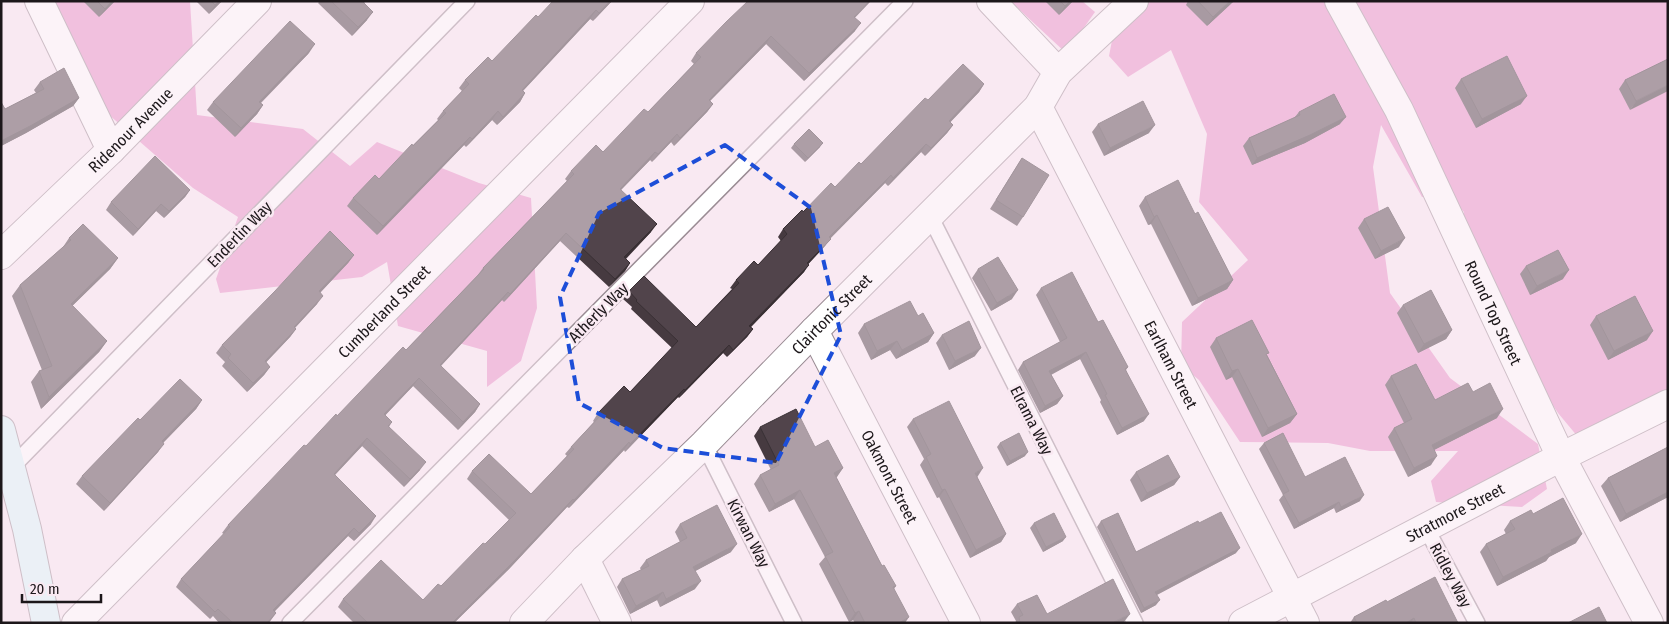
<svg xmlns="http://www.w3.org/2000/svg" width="1669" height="624" font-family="'Fira Sans Condensed',sans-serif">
	<rect width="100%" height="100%" fill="#f9e9f2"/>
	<g fill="#e68fc6">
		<path d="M51 1H190L197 115 303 129 350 166 377 142 479 183 531 198 537 308 521 361 487 387V351L398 326 387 262 362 277 220 293 216 279 238 217 193 188 108 114Z"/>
		<path d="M1010 1H1082L1095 12 1066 53Z"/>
		<path d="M1151 1H1668V409L1588 449 1558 413 1452 253 1464 212 1452 199 1422 197 1381 125 1373 167 1390 293 1450 378 1538 444 1547 489 1522 507 1436 502 1431 481 1458 451H1370L1328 443 1240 442 1199 380 1181 365 1182 322 1248 260 1199 202 1207 134 1171 50 1128 77 1109 56 1114 30Z"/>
	</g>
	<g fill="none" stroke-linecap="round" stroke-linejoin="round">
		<g stroke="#9a8c94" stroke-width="18">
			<g id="lane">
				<path d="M930 216 1135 623"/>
				<path d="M704 444 794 623"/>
				<path d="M12 467 467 1"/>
				<path d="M1426 528 1477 623"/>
				<path d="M290 623 905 1"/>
			</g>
		</g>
		<g stroke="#9a8c94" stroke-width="30">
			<g id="street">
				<path d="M39 1 111 150"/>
				<path d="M991 1 1058 72"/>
				<path id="s1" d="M1339 1 1399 110 1561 457 1649 623"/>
				<path id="s2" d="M1038 107 1305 623"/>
				<path id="s3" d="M1 255 111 150 257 1"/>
				<path id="s4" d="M814 331 966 623"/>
				<path d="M585 559 617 623"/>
				<path id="s5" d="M76 623 690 1"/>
				<path id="s6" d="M524 623 585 559 704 444 814 331 1038 107 1058 72 1134 1"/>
				<path id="s7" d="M1243 623 1561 457 1668 404"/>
			</g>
		</g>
		<g stroke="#9a8c94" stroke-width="30">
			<path id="secondary" d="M1 430 27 529 46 623"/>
		</g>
		<use href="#lane" stroke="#fff" stroke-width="15"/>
		<use href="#street" stroke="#fff" stroke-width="28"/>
		<use href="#secondary" stroke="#d9f8fa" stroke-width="28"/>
	</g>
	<g fill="#463a40">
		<path d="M83 1H115L99 17Z"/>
		<path d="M196 1H222L209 14Z"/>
		<path d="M320 1H366L364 3 367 20 352 36 318 3Z"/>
		<path d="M612 1 593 21 590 19 523 91 525 93 520 102 497 125 492 120 466 147 464 145 377 235 347 206 353 198 379 179 438 120 437 119 443 111 462 91 459 88 465 80 492 61 538 17Z"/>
		<path d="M1045 1H1073L1059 15Z"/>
		<path d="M1188 1H1234L1207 26 1186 5Z"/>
		<path d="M855 18V31L804 81 766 44 710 101 713 104 707 112 674 146 671 142 652 162 650 160 621 190 651 232 626 259 630 263 625 271 609 287 560 241 504 302 502 300 441 366 480 404 475 412 458 430 413 386 385 415 392 422 389 427 420 470 404 487 362 446 335 475 371 524 354 541 348 536 275 611 276 613 269 623H219L213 616 210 619 176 587 181 579 224 534 222 533 228 525 306 446 406 350 477 276 483 268 567 181 565 179 571 171 603 152 648 112 694 64 691 61 696 53Z"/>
		<path d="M309 53 261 103 263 105 257 114 235 137 207 110 213 102Z"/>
		<path d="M1668 59 1630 110 1619 89 1625 80Z"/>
		<path d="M1461 79 1521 104 1476 128 1455 88Z"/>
		<path d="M40 82 79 98 73 106 26 133 1 146V102L5 109 36 93 34 90Z"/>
		<path d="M984 84 979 92 950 122 953 125 947 133 925 156 921 152 888 186 885 183 830 238 825 246 808 264 804 272 751 327 753 329 747 337 727 357 723 353 679 398 678 397 625 452 624 450 569 508 567 507 509 569 454 623H354L338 607 343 599 423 600 441 586 485 544 509 520 467 479 472 471 531 494 567 456 565 454 571 447 594 422 593 421 598 413 630 392 672 348 631 309 632 307 623 299 629 291 696 327 732 289 730 288 736 280 758 265 781 241 778 237 783 229 835 187 861 164 928 100Z"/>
		<path d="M1299 112 1340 124 1305 143 1252 165 1243 146 1249 138 1294 118Z"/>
		<path d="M1098 124 1149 133 1104 156 1092 132Z"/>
		<path d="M794 144 820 147 805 162 791 148Z"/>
		<path d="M1022 158 1023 217 1017 226 990 209Z"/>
		<path d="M190 190 185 197 164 218 156 211 133 236 106 210 111 202Z"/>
		<path d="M1145 197 1195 214 1233 280 1227 289 1192 306 1151 224 1148 225 1139 206Z"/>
		<path d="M1364 219 1399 247 1375 259 1358 228Z"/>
		<path d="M69 238 118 258 110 269 72 306 107 341 99 352 41 409 31 382 39 371 42 370 12 296 20 285 63 247Z"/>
		<path d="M354 255 348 263 320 293 317 304 295 328 296 329 290 337 266 362 270 367 264 375 247 392 222 366 225 362 216 353 222 345Z"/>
		<path d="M1526 266 1563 279 1530 295 1520 274Z"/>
		<path d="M978 269 1012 299 991 311 972 278Z"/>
		<path d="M1041 288 1098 322 1128 367 1126 370 1144 421 1117 435 1100 402 1101 400 1080 359 1051 375 1063 396 1057 404 1040 413 1018 370 1023 362 1060 342 1036 295Z"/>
		<path d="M1403 305 1452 330 1446 339 1418 353 1397 313Z"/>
		<path d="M918 316 934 333 928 342 896 359 890 350 871 360 858 333 864 324Z"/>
		<path d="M1596 316 1647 340 1608 360 1590 325Z"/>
		<path d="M942 335 975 356 949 370 936 343Z"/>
		<path d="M1216 338 1267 355 1297 414 1290 423 1262 437 1232 377 1226 380 1210 347Z"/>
		<path d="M1391 376 1435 400 1473 392 1497 418 1434 450 1431 465 1408 477 1388 437 1394 428 1404 423 1385 385Z"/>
		<path d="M202 400 196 409 163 443 158 452 104 511 76 484 82 476 140 420Z"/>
		<path d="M913 419 978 476 977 477 1006 534 1001 542 970 558 939 497 937 498 920 465 924 459 907 427Z"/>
		<path d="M760 427 815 447 843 468 836 477 882 566 896 586 894 589 905 623H855L853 620 849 622 819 564 825 557 794 499 769 512 754 484 760 475 771 470 754 436Z"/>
		<path d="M1000 443 1025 456 1007 466 997 447Z"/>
		<path d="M1264 443 1305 477 1360 501 1336 513 1334 508 1294 529 1279 500 1283 495 1259 449Z"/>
		<path d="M1668 447V497L1620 522 1601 486 1608 478Z"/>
		<path d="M1136 472 1180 477 1174 485 1141 502 1130 480Z"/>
		<path d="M1533 514 1576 543 1549 557 1546 561 1497 586 1480 552 1486 544 1506 534 1504 530 1510 521Z"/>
		<path d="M1101 521 1136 552 1199 523 1236 553 1157 595 1156 605 1141 613 1097 527Z"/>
		<path d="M1034 523 1063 541 1043 552 1030 528Z"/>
		<path d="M680 524 731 552 695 571V589L660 607 657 600 630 614 617 587 622 579 641 570 640 568 646 560 680 542 675 532Z"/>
		<path d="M1387 602 1458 623H1350L1354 617Z"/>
		<path d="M1017 604 1047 614 1124 622 1015 623 1016 621 1011 612Z"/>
	</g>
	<g fill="#393034">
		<path d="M112 1H115L99 17 105 9Z"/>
		<path d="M219 1H222L209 14 215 5Z"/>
		<path d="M610 1H612L593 21 599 13Z"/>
		<path d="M869 1H871L849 24 854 17Z"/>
		<path d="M1070 1H1073L1059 15 1065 6Z"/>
		<path d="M1230 1H1234L1207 26 1213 17Z"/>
		<path d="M596 10 590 19 516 98 522 90Z"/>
		<path d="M373 12 367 20 352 36 358 27Z"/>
		<path d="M861 23 855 31 804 81 809 73Z"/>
		<path d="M771 36 766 44 703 108 709 100Z"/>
		<path d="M315 44 309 53 253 110 259 102Z"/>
		<path d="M984 84 979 92 944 129 949 121Z"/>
		<path d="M1668 85V91L1630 110 1636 101Z"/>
		<path d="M525 93 520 102 497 125 503 117Z"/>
		<path d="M1527 96 1521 104 1476 128 1482 119Z"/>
		<path d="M79 98 73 106 26 133 1 146V141Z"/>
		<path d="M713 104 707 112 674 146 680 138Z"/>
		<path d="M263 105 257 114 235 137 241 128Z"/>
		<path d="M498 111 492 120 466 147 472 139Z"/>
		<path d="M1346 117 1340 124 1305 143 1252 165 1257 158Z"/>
		<path d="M953 125 947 133 925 156 931 148Z"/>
		<path d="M1155 125 1149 133 1104 156 1110 148Z"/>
		<path d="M677 134 671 142 652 162 658 154Z"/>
		<path d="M470 137 464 145 377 235 383 226Z"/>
		<path d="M823 143 820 147 805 162 808 158Z"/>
		<path d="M926 144 921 152 888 186 893 178Z"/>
		<path d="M655 152 650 160 614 197 620 189Z"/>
		<path d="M891 175 885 183 824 245 829 237Z"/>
		<path d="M190 190 185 197 164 218 169 211Z"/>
		<path d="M161 204 156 211 133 236 138 229Z"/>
		<path d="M1157 215 1151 224 1148 225 1154 217Z"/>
		<path d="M657 224 651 232 619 265 624 257Z"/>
		<path d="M566 233 560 241 504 302 510 294Z"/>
		<path d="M1405 238 1399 247 1375 259 1381 251Z"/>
		<path d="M831 239 825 246 802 271 807 263Z"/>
		<path d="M354 255 348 263 313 300 319 291Z"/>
		<path d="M118 258 110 269 63 315 71 304Z"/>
		<path d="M630 263 625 271 609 287 615 279Z"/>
		<path d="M809 265 804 272 744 334 749 326Z"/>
		<path d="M1569 270 1563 279 1530 295 1537 286Z"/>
		<path d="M1233 280 1227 289 1192 306 1198 298Z"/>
		<path d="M1018 290 1012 299 991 311 997 303Z"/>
		<path d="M508 292 502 300 434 373 440 365Z"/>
		<path d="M323 296 317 304 288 335 294 327Z"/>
		<path d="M296 329 290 337 259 370 265 361Z"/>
		<path d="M753 329 747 337 727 357 733 350Z"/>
		<path d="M1452 330 1446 339 1418 353 1424 344Z"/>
		<path d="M1653 331 1647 340 1608 360 1614 351Z"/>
		<path d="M934 333 928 342 896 359 902 350Z"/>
		<path d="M107 341 99 352 41 409 49 397Z"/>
		<path d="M897 341 890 350 871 360 877 351Z"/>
		<path d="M729 345 723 353 679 398 685 390Z"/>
		<path d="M981 348 975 356 949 370 955 361Z"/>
		<path d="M1086 352 1080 359 1044 378 1049 371Z"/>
		<path d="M270 367 264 375 247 392 253 383Z"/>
		<path d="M1238 369 1232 377 1226 380 1232 371Z"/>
		<path d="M419 378 413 386 379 422 384 414Z"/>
		<path d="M684 389 678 397 625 452 630 444Z"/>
		<path d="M1063 396 1057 404 1040 413 1045 406Z"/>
		<path d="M202 400 196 409 156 450 162 441Z"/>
		<path d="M480 404 475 412 458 430 463 422Z"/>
		<path d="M1503 409 1497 418 1426 454 1432 445Z"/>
		<path d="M1149 414 1144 421 1117 435 1122 428Z"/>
		<path d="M1297 414 1290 423 1262 437 1268 428Z"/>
		<path d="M367 438 362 446 328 482 334 474Z"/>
		<path d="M629 442 624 450 569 508 574 500Z"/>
		<path d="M164 444 158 452 104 511 110 503Z"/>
		<path d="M1028 452 1025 456 1007 466 1010 461Z"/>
		<path d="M1437 456 1431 465 1408 477 1414 468Z"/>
		<path d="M426 462 420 470 404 487 410 479Z"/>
		<path d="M843 468 837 477 828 482 834 473Z"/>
		<path d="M983 468 978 476 969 481 975 473Z"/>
		<path d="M1180 477 1174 485 1141 502 1147 493Z"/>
		<path d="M945 489 939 497 937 498 942 490Z"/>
		<path d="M800 490 794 499 769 512 775 504Z"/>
		<path d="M1668 492V497L1620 522 1626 514Z"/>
		<path d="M1364 495 1360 501 1336 513 1341 507Z"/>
		<path d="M573 499 567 507 509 569 454 623H452Z"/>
		<path d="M1339 502 1334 508 1294 529 1299 523Z"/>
		<path d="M376 516 371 524 354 541 359 533Z"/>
		<path d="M354 528 348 536 268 618 273 610Z"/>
		<path d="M1006 534 1001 542 970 558 976 550Z"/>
		<path d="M1582 534 1576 543 1549 557 1546 561 1497 586 1503 577 1551 550Z"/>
		<path d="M1066 537 1063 541 1043 552 1046 547Z"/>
		<path d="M737 544 731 552 688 575 693 567Z"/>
		<path d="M1240 548 1236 553 1152 597 1155 592Z"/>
		<path d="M701 581 695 589 660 607 666 599Z"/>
		<path d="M663 592 657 600 630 614 636 606Z"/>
		<path d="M1160 600 1156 605 1141 613 1144 608Z"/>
		<path d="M859 611 853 620 849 622 855 613Z"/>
		<path d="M1130 614 1124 622 1113 623 1114 622Z"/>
		<path d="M909 617 905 623H899Z"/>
		<path d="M1414 618 1411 623H1406Z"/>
	</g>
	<g fill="#51444b" stroke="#393034">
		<path d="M97 1H112L105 9Z"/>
		<path d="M211 1H219L215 5Z"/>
		<path d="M331 1H364L363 2 373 12 358 27Z"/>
		<path d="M553 1H610L599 13 596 10 522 90 525 93 503 117 498 111 472 139 470 137 383 226 353 198 375 175 379 179 412 144 413 146 446 113 443 111 469 84 465 80 488 57 492 61 536 15 538 17Z"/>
		<path d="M748 1H869L854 17 861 23 809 73 771 36 709 100 713 104 680 138 677 134 658 154 655 152 620 189 657 224 624 257 630 263 615 279 566 233 510 294 508 292 440 365 480 404 463 422 419 378 384 414 392 422 388 426 426 462 410 479 367 438 334 474 376 516 359 533 354 528 273 610 276 613 267 623H233L218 609 215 612 181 579 230 527 228 525 304 445 306 446 336 414 337 416 403 347 406 350 484 269 483 268 574 174 571 171 596 145 603 152 644 109 648 112 701 57 696 53 726 22Z"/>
		<path d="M1060 1H1070L1065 6Z"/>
		<path d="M1198 1H1230L1213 17Z"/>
		<path d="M290 21 315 44 259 102 263 105 241 128 213 102Z"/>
		<path d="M1507 56 1527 96 1482 119 1461 79Z"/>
		<path d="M1668 59V85L1636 101 1625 80Z"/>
		<path d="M963 64 984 84 949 121 953 125 931 148 926 144 893 178 891 175 829 237 831 239 807 263 809 265 749 326 753 329 733 350 729 345 685 390 684 389 630 444 629 442 574 500 573 499 514 561 452 623H366L367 622 343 599 381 560 423 600 438 584 441 586 483 543 485 544 516 513 472 471 489 454 531 494 574 449 571 447 601 415 598 413 624 386 630 392 678 341 636 301 637 300 629 291 644 276 696 327 739 283 736 280 754 261 758 265 787 234 783 229 802 210 803 212 831 183 835 187 859 162 861 164 925 98 928 100Z"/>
		<path d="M64 68 79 98 32 125 1 141V102L5 109 44 89 40 82Z"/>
		<path d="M1334 94 1346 117 1310 135 1257 158 1249 138 1300 115 1299 112Z"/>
		<path d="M1143 101 1155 125 1110 148 1098 124Z"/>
		<path d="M809 129 823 143 808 158 794 144Z"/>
		<path d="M155 156 190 190 169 211 161 204 138 229 111 202Z"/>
		<path d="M1022 158 1049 175 1023 217 996 200Z"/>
		<path d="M1178 180 1195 214 1198 212 1233 280 1198 298 1157 215 1154 217 1145 197Z"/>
		<path d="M1388 207 1405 238 1381 251 1364 219Z"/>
		<path d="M83 224 118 258 71 304 107 341 49 397 39 371 52 366 20 285 71 240 69 238Z"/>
		<path d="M330 231 354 255 319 291 323 296 294 327 296 329 265 361 270 367 253 383 228 358 231 354 222 345 275 291Z"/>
		<path d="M1558 250 1569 270 1537 286 1526 266Z"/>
		<path d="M998 257 1018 290 997 303 978 269Z"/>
		<path d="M1072 272 1098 322 1103 320 1128 367 1125 369 1149 414 1122 428 1105 395 1107 394 1086 352 1049 371 1063 396 1045 406 1023 362 1067 338 1041 288Z"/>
		<path d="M1431 290 1452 330 1424 344 1403 305Z"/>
		<path d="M1635 296 1653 331 1614 351 1596 316Z"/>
		<path d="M910 301 918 316 923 313 934 333 902 350 897 341 877 351 864 324Z"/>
		<path d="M1252 320 1269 353 1266 354 1297 414 1268 428 1238 369 1232 371 1216 338Z"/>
		<path d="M969 321 981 348 955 361 942 335Z"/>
		<path d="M1416 364 1435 400 1468 383 1473 392 1490 383 1503 409 1432 445 1437 456 1414 468 1394 428 1412 419 1391 376Z"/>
		<path d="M180 379 202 400 162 441 164 444 110 503 82 476 138 418 140 420Z"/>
		<path d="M949 401 983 468 975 473 1006 534 976 550 945 489 942 490 926 457 931 454 913 419Z"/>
		<path d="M796 409 815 447 828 440 843 468 834 473 882 566 884 565 896 586 893 587 909 617 899 623H865L859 611 855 613 825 556 833 552 800 490 775 504 760 475 779 465 760 427Z"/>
		<path d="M1019 433 1028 452 1010 461 1000 443Z"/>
		<path d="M1283 433 1305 477 1345 457 1364 495 1341 507 1339 502 1299 523 1283 494 1289 491 1264 443Z"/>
		<path d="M1668 447V492L1626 514 1608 478Z"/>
		<path d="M1168 455 1180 477 1147 493 1136 472Z"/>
		<path d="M1563 498 1582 534 1551 550 1552 552 1503 577 1486 544 1515 529 1510 521 1531 510 1533 514Z"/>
		<path d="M717 505 737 544 693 567 701 581 666 599 663 592 636 606 622 579 649 566 646 560 687 538 680 524Z"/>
		<path d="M1221 512 1240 548 1155 592 1160 600 1144 608 1101 521 1118 513 1136 552 1198 521 1199 523Z"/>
		<path d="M1054 513 1066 537 1046 547 1034 523Z"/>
		<path d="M1435 577 1458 623H1416L1414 618 1406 623H1357L1354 617 1386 600 1387 602Z"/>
		<path d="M1113 579 1130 614 1114 622V623H1020L1019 617 1023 615 1017 604 1037 595 1047 614Z"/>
		<path d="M1599 607 1607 623H1568Z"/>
	</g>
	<path d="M0 0H1669V624H0ZM725 145 811 208 841 335 776 463 663 448 579 403 560 297 599 213Z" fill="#f9e9f2" fill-opacity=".55" fill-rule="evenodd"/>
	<path fill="none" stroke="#1d4ed8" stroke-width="4" stroke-dasharray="10 6" stroke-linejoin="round" d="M725 145 811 208 841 335 776 463 663 448 579 403 560 297 599 213Z"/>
	<g text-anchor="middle" stroke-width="5" stroke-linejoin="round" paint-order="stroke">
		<g font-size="16" fill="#1c171a" stroke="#f9e9f2">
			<text dy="6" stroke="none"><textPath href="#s3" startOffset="180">Ridenour Avenue</textPath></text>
			<text transform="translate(239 234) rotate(-46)" y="6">Enderlin Way</text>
			<text dy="6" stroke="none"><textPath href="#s5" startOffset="438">Cumberland Street</textPath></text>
			<text transform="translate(598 312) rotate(-45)" y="6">Atherly Way</text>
			<text dy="6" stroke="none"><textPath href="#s1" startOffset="348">Round Top Street</textPath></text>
			<text dy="6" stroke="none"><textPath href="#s6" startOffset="436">Clairtonic Street</textPath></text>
			<text dy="6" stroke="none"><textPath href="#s2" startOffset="290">Earlham Street</textPath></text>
			<text transform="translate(1032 420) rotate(63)" y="6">Elrama Way</text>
			<text dy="6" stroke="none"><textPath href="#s4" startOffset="164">Oakmont Street</textPath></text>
			<text dy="6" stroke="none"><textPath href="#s7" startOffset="239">Stratmore Street</textPath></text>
			<text transform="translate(749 533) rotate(63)" y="6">Kirwan Way</text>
			<text transform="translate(1451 575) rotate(62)" y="6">Ridley Way</text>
		</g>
	</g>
	<rect width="1669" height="624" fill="none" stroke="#1c171a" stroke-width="5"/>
	<path d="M22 594v8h79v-8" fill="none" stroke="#1c171a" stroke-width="2.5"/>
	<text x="30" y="594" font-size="15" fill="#1c171a" stroke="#f9e9f2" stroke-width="4" paint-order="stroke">20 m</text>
</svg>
